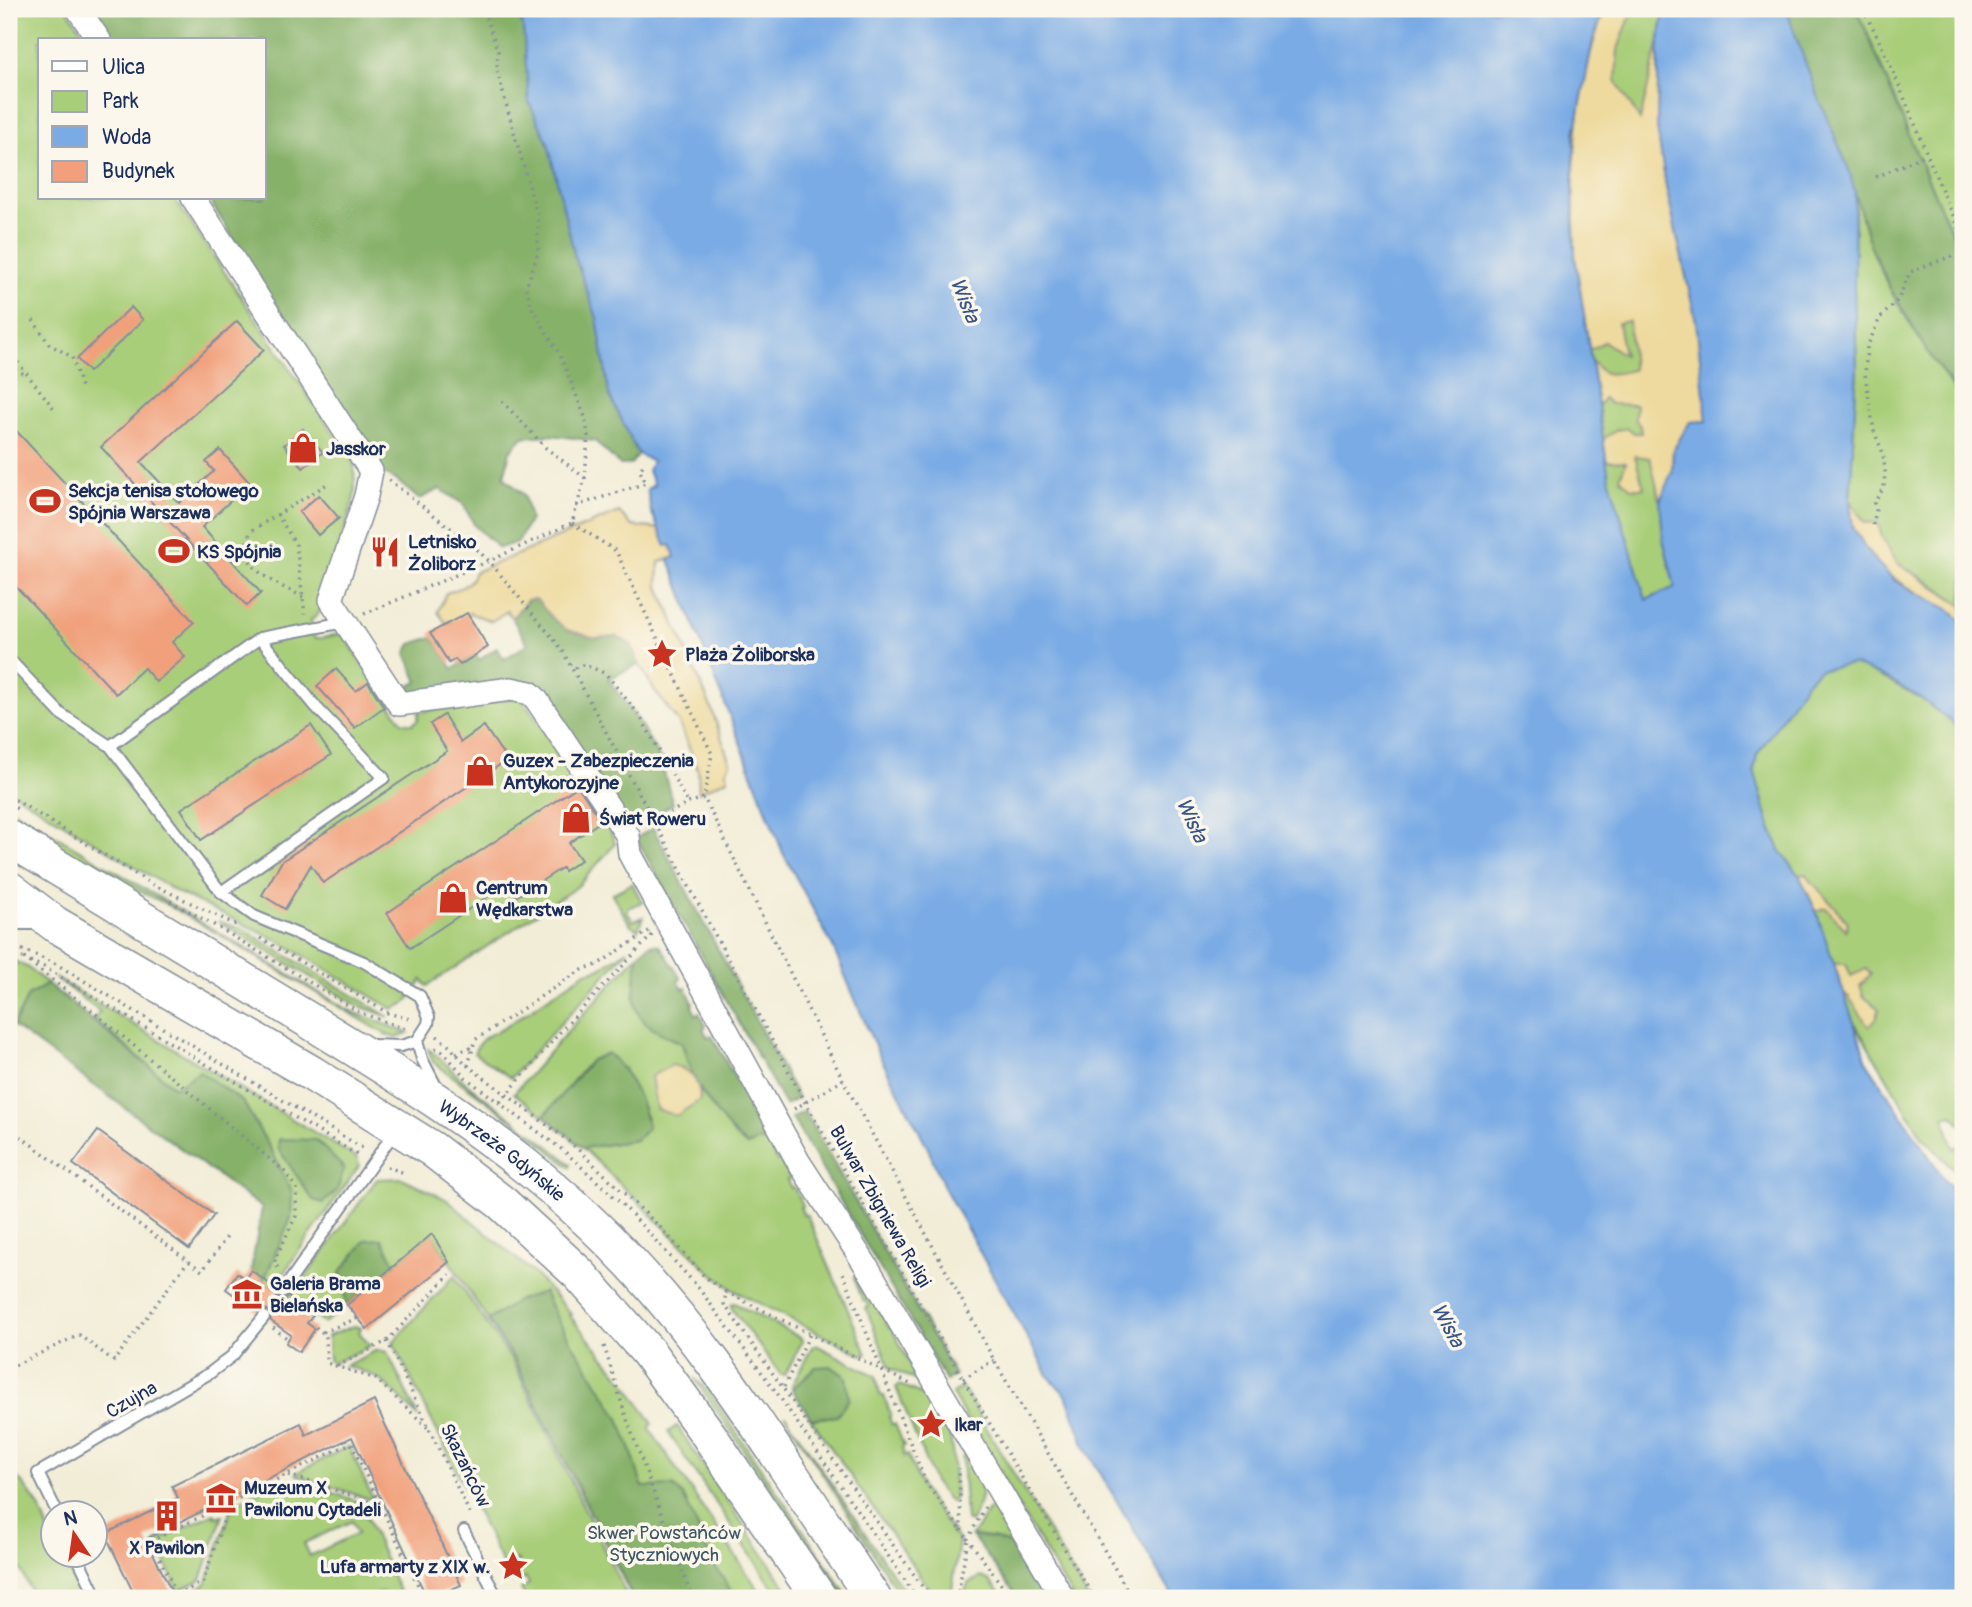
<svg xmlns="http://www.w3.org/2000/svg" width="1972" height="1607" font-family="Pangolin,sans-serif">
	<rect width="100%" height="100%" fill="#fbf7ec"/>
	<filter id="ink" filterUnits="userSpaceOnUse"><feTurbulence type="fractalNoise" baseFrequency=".0143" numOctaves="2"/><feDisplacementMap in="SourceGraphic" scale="14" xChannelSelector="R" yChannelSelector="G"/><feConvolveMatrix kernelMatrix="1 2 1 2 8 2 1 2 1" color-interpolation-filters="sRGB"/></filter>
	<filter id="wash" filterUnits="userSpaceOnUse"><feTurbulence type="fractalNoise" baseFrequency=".00686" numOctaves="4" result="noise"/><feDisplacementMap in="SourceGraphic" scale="28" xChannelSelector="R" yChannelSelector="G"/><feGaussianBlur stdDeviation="1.57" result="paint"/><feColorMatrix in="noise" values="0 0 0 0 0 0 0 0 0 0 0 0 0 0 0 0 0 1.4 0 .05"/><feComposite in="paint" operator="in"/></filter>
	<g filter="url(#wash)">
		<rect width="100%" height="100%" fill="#f2edd7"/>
		<g fill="#a9ce79" stroke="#627e6c" stroke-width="2" fill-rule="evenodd">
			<path d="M9 9H67L88 40H40V198H174L354 463 355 494 322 607 317 616 311 620 314 638H323L342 633 402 722 412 724 418 720 419 712 521 697 606 819 615 844 578 886 427 986 422 980 406 1003 393 1009 277 940 177 892 9 790Z"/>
			<path d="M1605 9H1665L1659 40 1663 539 1675 588 1646 600 1579 477Z"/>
			<path d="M1855 9H1963V257L1917 155 1866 30Z"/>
			<path d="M1855 192C1860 209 1864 227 1870 244 1889 298 1925 347 1957 394L1963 392V606L1936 586 1897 563 1882 537 1877 522 1865 523 1850 500 1857 368 1854 286Z"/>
			<path d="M1813 641 1919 697 1963 731V1127L1953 1115 1944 1117 1954 1149 1961 1144 1963 1146V1184L1954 1169 1923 1138 1852 1019 1844 995H1848L1869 1026 1877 1017 1879 1009 1864 997 1860 986 1851 976 1846 964H1833L1816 911 1826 908 1847 922 1805 874 1799 875 1780 850 1768 820 1754 770 1760 732Z"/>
			<path d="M9 808 348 1010 408 1033 396 1038 387 1035 220 935 160 901 93 868 9 815Z"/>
			<path d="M632 883 642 902 628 908 627 912 633 921 643 917 638 930 630 924 612 894Z"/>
			<path d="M218 921 244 930 389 1017 357 1005Z"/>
			<path d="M628 950 511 1078 474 1053C480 1038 488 1035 502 1029L586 972 599 969Z"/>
			<path d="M638 955C633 1009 627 1020 682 1043L693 1076 682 1067 700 1100V1089L735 1136 747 1146 768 1138 776 1151 773 1153 777 1161 780 1160 790 1178 787 1180 791 1188 794 1187 803 1206 800 1207 804 1215H807L867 1354 862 1355 733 1290 707 1269 583 1148 636 1140 647 1119 624 1068 591 1060 544 1116 514 1093 568 1031Z"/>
			<path d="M9 959 27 967 48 984 28 996 13 1026 9 1023Z"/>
			<path d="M54 977 357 1158 359 1166 287 1268 277 1289 264 1280 291 1218 292 1192 271 1150 243 1102 175 1088 94 1019 100 1012Z"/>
			<path d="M428 1049C443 1058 451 1071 464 1081 499 1110 537 1135 571 1164L570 1167 511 1119 433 1062Z"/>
			<path d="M402 1178 446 1199 536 1275 571 1314 569 1315 624 1381 653 1424 649 1428 764 1598H633L515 1361 432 1235 324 1323 285 1294 304 1279 377 1179Z"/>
			<path d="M861 1274 883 1317 886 1316 887 1319 885 1321 889 1328 891 1327 910 1364 913 1363 923 1381 921 1383 890 1368 866 1308 869 1307 866 1301H863L854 1278Z"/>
			<path d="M454 1276 513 1362 628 1598H537L535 1596 526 1598 521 1589 529 1584 526 1578 518 1582 512 1571 521 1566 518 1560 504 1567 393 1342Z"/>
			<path d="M734 1303 801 1338 802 1342 785 1375H781L732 1309 731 1305Z"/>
			<path d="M354 1326 361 1328 359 1332 370 1346 334 1363 329 1361 328 1336Z"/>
			<path d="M816 1345 876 1376 880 1395 884 1396 891 1416 889 1417 892 1425 895 1424 904 1446 902 1447 904 1456 908 1455 922 1489 959 1541 952 1590 945 1595 934 1592 928 1587 811 1419 837 1416 816 1367 792 1389V1385L812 1347Z"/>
			<path d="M377 1350 387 1352 418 1417C392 1390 384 1375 345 1366Z"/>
			<path d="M694 1378 707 1389 849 1598H845Z"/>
			<path d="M898 1385C959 1402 951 1446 955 1498L952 1502 949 1501 934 1482 896 1387Z"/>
			<path d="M962 1387 1088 1598H1073L952 1394Z"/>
			<path d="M785 1415 900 1585 911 1598H902Z"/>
			<path d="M677 1426 793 1598H780L668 1432Z"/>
			<path d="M349 1446 372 1497 368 1499 297 1475 296 1473Z"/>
			<path d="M967 1455C983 1483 988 1493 970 1522L966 1520 962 1459 963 1456Z"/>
			<path d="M13 1473C35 1496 52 1523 52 1554L61 1555 82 1598H34L9 1545V1475Z"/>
			<path d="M292 1479 360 1502 402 1598H387L383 1592 369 1598H189L187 1593 206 1584 231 1510 237 1507 235 1503 275 1483 278 1486ZM352 1521 358 1533 310 1556 304 1543Z"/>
			<path d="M989 1509 1003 1510 1040 1576 1038 1578 1042 1586 1029 1578 1010 1544 972 1536Z"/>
			<path d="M214 1513 216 1517 223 1515 201 1580 179 1591 156 1542Z"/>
			<path d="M981 1577 989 1580 1004 1598H963L968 1583Z"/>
		</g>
		<g fill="#86b169" stroke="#507064" stroke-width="2">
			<path d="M94 9H516L523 26 529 102 548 143 575 257 597 318 609 394 638 454 631 464 620 465 595 441 551 435 523 437 510 451 504 477 524 495 530 519 518 542 499 548 475 526 463 504 440 489 419 499 396 480 379 471 208 198H264V40H115Z"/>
			<path d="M1786 9H1855L1866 30 1917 155 1963 257V392L1958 394 1926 350 1890 288 1870 245 1847 165 1817 95Z"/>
			<path d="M537 599 551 617 595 638 616 636 631 644 639 664 608 679 639 722 660 759 673 804 630 827 540 694 411 695 401 690 418 682 406 653 411 644 433 637 453 669 476 655 479 660 497 648 504 659 528 644 512 618 528 600Z"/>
			<path d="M653 828 798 1098 785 1105 636 838Z"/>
			<path d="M651 944 660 945 681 979 678 981 683 989 686 988 693 1003 692 1006 696 1015 699 1013 706 1026 703 1029 708 1037 712 1036 763 1128 761 1131 765 1139 747 1146C728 1130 703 1098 693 1075 688 1065 685 1054 682 1043 627 1020 632 1010 638 955Z"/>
			<path d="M48 984 175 1088 199 1071 243 1102 271 1150 292 1192 291 1218 264 1280 251 1270 262 1208 13 1026 28 996Z"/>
			<path d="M608 1053C629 1073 643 1100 648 1128L636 1140 583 1148 544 1116 591 1060Z"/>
			<path d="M804 1111 955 1375 946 1381 792 1118Z"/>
			<path d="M279 1139 316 1140 344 1168 337 1191 323 1203 313 1200 278 1148Z"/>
			<path d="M382 1239 396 1265 347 1305 340 1273 366 1240Z"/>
			<path d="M544 1292C564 1337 596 1376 619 1419 629 1440 635 1465 643 1487L673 1486 683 1495 715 1566 736 1598H633L515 1361 488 1320 519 1300Z"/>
			<path d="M831 1366 846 1377 849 1399 837 1416 811 1419 792 1389 816 1367Z"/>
			<path d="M972 1536 992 1538 1010 1544 1029 1578 1042 1586 1046 1585 1052 1598 1016 1595Z"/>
		</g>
		<g fill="#eeda9e" stroke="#84847e" stroke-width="2">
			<path d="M1605 9H1633L1618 49 1616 81 1640 120 1659 40 1657 128 1666 187 1696 321 1707 421 1690 422 1673 450 1672 471 1660 501 1650 458 1635 456 1644 488H1631L1620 478 1626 462 1606 461 1603 439 1617 430 1628 428 1634 433H1641L1640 426 1635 419 1636 405 1610 404 1604 398 1598 407 1590 358C1603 379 1612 374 1633 370L1629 321 1618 323 1624 355 1604 342 1589 350C1584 318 1577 285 1575 253 1570 171 1575 86 1605 9Z"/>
			<path d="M1850 500 1865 523 1877 522 1882 537 1897 563 1963 606V622C1926 590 1872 581 1853 527 1850 519 1851 508 1850 500Z"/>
			<path d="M619 512 632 526 660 529 665 545H671L675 557 659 562 658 585 710 705 730 763 726 771 728 779 699 792 698 770 679 723 655 691 639 664 631 644 616 636 595 638 567 630 551 617 536 599 527 600 512 618 507 611 492 621 469 613 455 621 445 622 438 612 446 593C459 589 470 586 475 572Z"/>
			<path d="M1805 874 1848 922 1846 930 1826 908 1816 911 1799 875Z"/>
			<path d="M1833 964H1846L1851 976 1866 969 1871 974 1860 986 1864 997 1879 1009 1877 1017 1869 1027 1848 996 1844 995Z"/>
			<path d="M672 1065C690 1069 700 1081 700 1100L676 1116 656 1109 651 1076Z"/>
		</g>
		<path fill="#7aabe5" stroke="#4a6da2" stroke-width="2" d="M516 9H1428L1433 12 1445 9H1605L1593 40 1575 134 1573 185 1575 256 1609 477 1646 600 1675 587 1663 539 1660 501 1672 471 1673 450 1690 422 1707 421 1696 321 1666 187 1657 128 1659 40 1665 9H1786L1817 95 1847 165 1855 192 1854 286 1857 368 1850 500 1853 527 1870 555 1895 581 1950 610 1963 622V731L1919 697 1888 679 1853 664 1819 670 1807 681 1757 755 1754 770 1768 820 1780 850 1799 875 1816 911 1868 1064 1946 1182 1963 1194V1598H1174L1086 1449 1066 1395 1049 1377 945 1189 927 1146 878 1053 832 945 783 853 669 560 675 557 671 545 666 546 651 511 647 489 654 485 648 471 652 461 638 454 609 394 597 318 575 257 548 143 529 102 523 26Z"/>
		<g id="blocks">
			<g fill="#f1a07b">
				<path d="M131 307 143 320 89 372 77 359Z"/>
				<path d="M237 321 264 350 141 462 179 503 214 471 206 462 220 450 250 483 202 527 261 593 247 606 101 447Z"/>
				<path d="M9 423 194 622 172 642 185 657 156 682 144 668 116 694 9 579Z"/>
				<path d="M303 429 323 452 303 468 284 445Z"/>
				<path d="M319 495 339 518 318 535 299 512Z"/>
				<path d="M467 613 488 647 460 665 455 659 449 663 430 633Z"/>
				<path d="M336 669 356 691 368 682 384 707 355 728 317 686Z"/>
				<path d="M444 715 461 742 484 726 507 760 323 883 311 865 285 909 262 895 282 861 447 751 430 724Z"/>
				<path d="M311 725 331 755 201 840 181 809Z"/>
				<path d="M578 786 601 821 569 843 581 860 564 871 562 868 516 897 507 884 410 948 387 913Z"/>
				<path d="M98 1131 214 1215 189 1249 73 1164Z"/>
				<path d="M432 1234 449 1262 367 1329 347 1305Z"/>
				<path d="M251 1270 275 1288 274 1292 277 1298 282 1300 288 1297 313 1315 307 1323 315 1329 299 1352 286 1343 291 1335 271 1321 269 1311 265 1309 258 1312 226 1289 237 1273 245 1279Z"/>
				<path d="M374 1401 461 1585 432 1598H427L352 1437 146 1539 175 1598H136L105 1534 178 1498 172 1486 301 1423 306 1435Z"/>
			</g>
		</g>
	</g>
	<g filter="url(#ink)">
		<use href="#blocks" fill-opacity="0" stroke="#868e9a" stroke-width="2"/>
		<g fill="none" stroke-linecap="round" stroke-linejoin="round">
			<g stroke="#868e9a" stroke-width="14">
				<g id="lane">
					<path d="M9 659 61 714 110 746 221 892 254 916 364 962 420 996 429 1017 428 1024 417 1041 401 1046 371 1045"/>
					<path d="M110 746 260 638 345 622"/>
					<path d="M221 892 384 778 316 707 260 638"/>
					<path d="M9 924H37"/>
					<path d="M417 1041 422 1059 437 1088"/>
					<path d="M282 1292 396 1130"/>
					<path d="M57 1512 38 1473 210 1373 232 1356 264 1317"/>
					<path d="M464 1531 497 1598"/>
					<path d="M76 1554 97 1598"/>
				</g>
			</g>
			<g stroke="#868e9a" stroke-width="26">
				<g id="street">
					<path d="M78 9 99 40"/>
					<path d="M193 198 371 471 366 496 331 600 399 704 511 689 530 693 536 699 628 836 630 854 798 1161 869 1270 1063 1598"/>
				</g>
			</g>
			<g stroke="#868e9a" stroke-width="38">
				<g id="primary">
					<path id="s1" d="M9 838C102 895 196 952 290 1009 396 1073 501 1137 591 1223 705 1330 786 1470 873 1598"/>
					<path d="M9 889 55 924 311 1073 432 1149 502 1203 579 1274 648 1352 708 1434 819 1598"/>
				</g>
			</g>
			<g stroke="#868e9a" stroke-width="3.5" stroke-dasharray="2 5" stroke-linecap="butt">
				<path d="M1863 9C1902 82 1927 162 1963 237"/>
				<path d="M1876 177 1925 155"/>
				<path d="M33 320 49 344 72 357 81 387"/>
				<path d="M9 351 55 410"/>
				<path d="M9 366 26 375"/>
				<path d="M502 401 546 448 585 478"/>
				<path d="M389 480 472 545 489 561 561 648 805 1102 963 1379 1094 1598"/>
				<path d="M576 506 646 483 640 471 644 463"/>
				<path d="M277 514 296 545 305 614"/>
				<path d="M572 523 616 551 712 754 704 798"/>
				<path d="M1873 525 1876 510 1874 503 1884 487 1885 471 1883 453 1874 431 1865 374 1867 347 1880 318 1898 300 1910 272 1949 257 1963 254"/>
				<path d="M303 597C276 583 233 568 251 531L327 484"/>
				<path d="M364 614 489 561 572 523 585 478 588 434 585 417 560 355 533 310 526 288 538 253V218L497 71 498 51 483 9"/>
				<path d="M575 668 582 665 593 668 606 674 640 716 688 803"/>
				<path d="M9 796 150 883 238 926"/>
				<path d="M9 804 19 810"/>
				<path d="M645 826 688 803 704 798 843 1080 994 1360 1132 1598"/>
				<path d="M170 901 216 926 361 1013 405 1029"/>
				<path d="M260 938 388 1013 413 1020"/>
				<path d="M9 944 56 964 364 1149"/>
				<path d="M9 952 23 958"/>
				<path d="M24 958 96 1014 284 1171 297 1189 296 1216 275 1259V1264L280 1270"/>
				<path d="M30 961 44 967 361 1157"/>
				<path d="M437 1036 448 1045 468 1066 570 1142 663 1230 704 1276 726 1292 724 1304 924 1589 941 1598"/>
				<path d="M435 1048 443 1052 466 1078 564 1151 625 1207 697 1286 777 1393 917 1598"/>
				<path d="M456 1053 471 1047"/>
				<path d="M468 1066 475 1040 575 974 586 968 597 965 649 931"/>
				<path d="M500 1102 561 1031 652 935"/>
				<path d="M794 1109 843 1080"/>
				<path d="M9 1128 202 1271 229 1234"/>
				<path d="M387 1167 405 1173"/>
				<path d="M843 1273 926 1483 961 1530"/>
				<path d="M726 1292 912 1385"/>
				<path d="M311 1326 312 1324 326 1336 327 1363 376 1379 429 1429"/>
				<path d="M273 1328 288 1339"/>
				<path d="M323 1332 358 1318"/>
				<path d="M387 1341 471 1516"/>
				<path d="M604 1346 626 1417 692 1598"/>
				<path d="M337 1366 387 1341 450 1274"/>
				<path d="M9 1368 79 1335 114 1361 188 1261"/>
				<path d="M963 1379 994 1360"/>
				<path d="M784 1387 810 1334"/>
				<path d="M288 1475 369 1501 377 1497"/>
				<path d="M985 1507 968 1539 1011 1598"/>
				<path d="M177 1595 203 1582 230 1502"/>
				<path d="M179 1598 151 1541 351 1443 424 1598"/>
				<path d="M957 1598 968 1539 961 1530 959 1468"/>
			</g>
			<use href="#lane" stroke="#fff" stroke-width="10"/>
			<use href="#street" stroke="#fff" stroke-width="23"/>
			<use href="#primary" stroke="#fff" stroke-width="35"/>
		</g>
	</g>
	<defs>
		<g id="shop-bare" transform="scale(2.415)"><path d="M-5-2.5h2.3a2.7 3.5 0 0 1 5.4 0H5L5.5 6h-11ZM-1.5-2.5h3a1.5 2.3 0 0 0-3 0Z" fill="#c8321e" stroke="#fbf7ec" stroke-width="2.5" paint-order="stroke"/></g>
		<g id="stadium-bare" transform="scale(2.415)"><path d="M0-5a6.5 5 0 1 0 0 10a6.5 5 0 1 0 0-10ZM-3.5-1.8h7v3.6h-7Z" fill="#c8321e" stroke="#fbf7ec" stroke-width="2.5" paint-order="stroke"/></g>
		<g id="restaurant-bare" transform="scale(2.415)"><path d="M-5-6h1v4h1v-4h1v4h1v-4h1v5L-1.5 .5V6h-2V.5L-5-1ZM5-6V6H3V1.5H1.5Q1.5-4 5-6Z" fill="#c8321e" stroke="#fbf7ec" stroke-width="2.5" paint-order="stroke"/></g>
		<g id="sight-bare" transform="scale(2.415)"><path d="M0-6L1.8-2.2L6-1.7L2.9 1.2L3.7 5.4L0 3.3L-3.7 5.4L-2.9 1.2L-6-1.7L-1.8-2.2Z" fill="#c8321e" stroke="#fbf7ec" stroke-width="2.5" paint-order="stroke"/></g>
		<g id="museum-bare" transform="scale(2.415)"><path d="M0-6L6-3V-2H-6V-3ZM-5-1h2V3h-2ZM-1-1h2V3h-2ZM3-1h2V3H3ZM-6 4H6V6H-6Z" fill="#c8321e" stroke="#fbf7ec" stroke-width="2.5" paint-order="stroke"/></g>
		<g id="building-bare" transform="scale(2.415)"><path d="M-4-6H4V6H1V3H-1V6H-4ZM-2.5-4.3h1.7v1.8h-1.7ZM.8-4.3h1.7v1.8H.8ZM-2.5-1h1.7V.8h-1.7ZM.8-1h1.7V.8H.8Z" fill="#c8321e" stroke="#fbf7ec" stroke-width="2.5" paint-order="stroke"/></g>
	</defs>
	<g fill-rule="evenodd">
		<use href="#shop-bare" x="303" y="448"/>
		<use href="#stadium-bare" x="45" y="501"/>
		<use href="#stadium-bare" x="174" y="551"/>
		<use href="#restaurant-bare" x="385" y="552"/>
		<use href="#sight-bare" x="662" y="654"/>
		<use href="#shop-bare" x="480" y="771"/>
		<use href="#shop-bare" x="576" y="818"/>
		<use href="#shop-bare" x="453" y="898"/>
		<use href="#museum-bare" x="247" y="1294"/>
		<use href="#sight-bare" x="931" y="1424"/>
		<use href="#museum-bare" x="221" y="1498"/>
		<use href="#building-bare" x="167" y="1516"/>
		<use href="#sight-bare" x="513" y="1566"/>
	</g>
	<g text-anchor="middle" stroke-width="7" stroke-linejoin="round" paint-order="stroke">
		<g font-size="19" font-weight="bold" fill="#1b2f5e" stroke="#fbf7ec" text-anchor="start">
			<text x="326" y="455">Jasskor</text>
			<text x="68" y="497">Sekcja tenisa stołowego<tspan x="68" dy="22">Spójnia Warszawa</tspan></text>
			<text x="408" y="548">Letnisko<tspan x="408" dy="22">Żoliborz</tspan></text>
			<text x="197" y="558">KS Spójnia</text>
			<text x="685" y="661">Plaża Żoliborska</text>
			<text x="503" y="767">Guzex - Zabezpieczenia<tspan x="503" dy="22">Antykorozyjne</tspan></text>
			<text x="599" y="825">Świat Roweru</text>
			<text x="476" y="894">Centrum<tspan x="476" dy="22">Wędkarstwa</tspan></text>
			<text x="270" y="1290">Galeria Brama<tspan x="270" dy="22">Bielańska</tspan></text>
			<text x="954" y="1431">Ikar</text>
			<text x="244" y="1494">Muzeum X<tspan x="244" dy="22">Pawilonu Cytadeli</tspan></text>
			<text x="167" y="1554" text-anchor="middle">X Pawilon</text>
			<text x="490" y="1573" text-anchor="end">Lufa armarty z XIX w.</text>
		</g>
		<g font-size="19" fill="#1b2f5e" stroke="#fbf7ec">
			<text dy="7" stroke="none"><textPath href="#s1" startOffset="584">Wybrzeże Gdyńskie</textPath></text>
			<text transform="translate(881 1206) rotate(60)" y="7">Bulwar Zbigniewa Religi</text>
			<text transform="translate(131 1399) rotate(-30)" y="7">Czujna</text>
			<text transform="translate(466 1465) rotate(64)" y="7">Skazańców</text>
		</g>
		<g font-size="19" fill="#3e5765" stroke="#fbf7ec">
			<text x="664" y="1539">Skwer Powstańców<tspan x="664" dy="22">Styczniowych</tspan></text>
		</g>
		<g font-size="21" font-style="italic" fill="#385486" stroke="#fbf7ec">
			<text transform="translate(965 300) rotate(68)" y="7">Wisła</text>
			<text transform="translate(1192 820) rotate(65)" y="7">Wisła</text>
			<text transform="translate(1448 1325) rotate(62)" y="7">Wisła</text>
		</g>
	</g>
	<rect width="1972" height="1607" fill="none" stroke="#fbf7ec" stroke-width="35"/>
	<rect x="38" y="38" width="228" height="161" fill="#fbf7ec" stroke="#a1a7b3" stroke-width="2"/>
	<rect x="52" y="61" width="35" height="10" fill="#ffffff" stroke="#a1a7b3" stroke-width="2"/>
	<text x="102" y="74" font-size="21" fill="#1b2f5e">Ulica</text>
	<rect x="52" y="91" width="35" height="21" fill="#a9ce79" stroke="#a1a7b3" stroke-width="2"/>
	<text x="102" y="108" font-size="21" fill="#1b2f5e">Park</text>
	<rect x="52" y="126" width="35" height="21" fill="#7aabe5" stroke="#a1a7b3" stroke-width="2"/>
	<text x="102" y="144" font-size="21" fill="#1b2f5e">Woda</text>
	<rect x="52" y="161" width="35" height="21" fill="#f1a07b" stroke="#a1a7b3" stroke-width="2"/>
	<text x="102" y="178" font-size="21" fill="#1b2f5e">Budynek</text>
	<g transform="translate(74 1534) rotate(347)"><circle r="33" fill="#fbf7ec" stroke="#a1a7b3" stroke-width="2"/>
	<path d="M0-5L12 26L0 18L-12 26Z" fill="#c8321e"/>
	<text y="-10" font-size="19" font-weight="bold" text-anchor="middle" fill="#1b2f5e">N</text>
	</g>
</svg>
